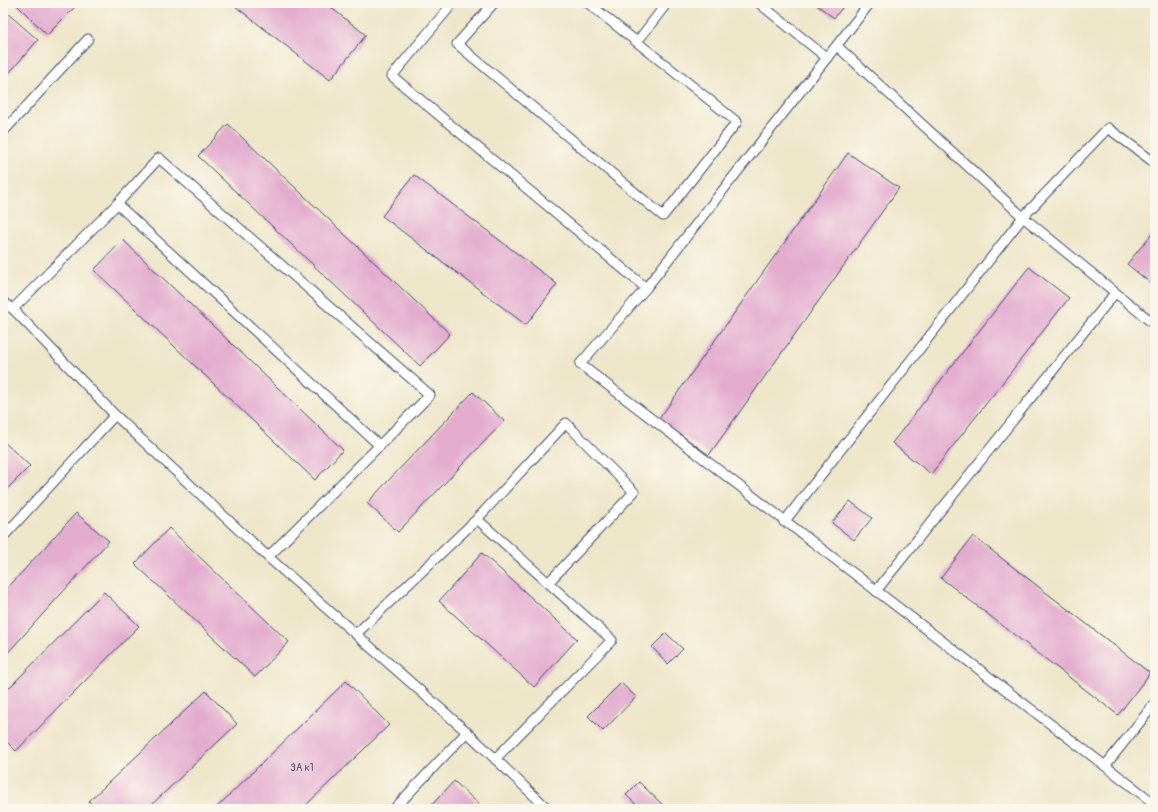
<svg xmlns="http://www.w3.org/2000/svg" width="1158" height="812" font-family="Pangolin,sans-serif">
	<rect width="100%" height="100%" fill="#fbf7ec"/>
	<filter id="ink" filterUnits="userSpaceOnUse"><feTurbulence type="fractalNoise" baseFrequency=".025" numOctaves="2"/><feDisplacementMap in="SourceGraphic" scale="8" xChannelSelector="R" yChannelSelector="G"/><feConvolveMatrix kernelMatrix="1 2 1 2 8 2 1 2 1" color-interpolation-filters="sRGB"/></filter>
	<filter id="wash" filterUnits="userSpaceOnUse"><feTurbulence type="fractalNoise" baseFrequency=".012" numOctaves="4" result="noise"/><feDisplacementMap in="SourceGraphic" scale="16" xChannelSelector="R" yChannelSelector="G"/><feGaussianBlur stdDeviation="0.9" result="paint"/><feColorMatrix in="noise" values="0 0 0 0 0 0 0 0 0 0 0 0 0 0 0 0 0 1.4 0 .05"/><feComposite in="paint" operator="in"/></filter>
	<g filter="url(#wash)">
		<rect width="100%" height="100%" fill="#eee6c9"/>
		<g id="blocks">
			<g fill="#e3accf">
				<path d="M15 3H70L75 7 47 35Z"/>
				<path d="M231 3H325L366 35 330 80Z"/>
				<path d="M814 3H846L834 18Z"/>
				<path d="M5 11 38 40 3 80V14Z"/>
				<path d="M228 124 450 334 420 366 198 156Z"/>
				<path d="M848 153 899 188 709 455 659 419Z"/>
				<path d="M414 175 557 284 526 325 382 216Z"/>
				<path d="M1155 230V287L1127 264Z"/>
				<path d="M123 240 343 450 315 480 94 270Z"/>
				<path d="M1029 267 1069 298 931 474 892 443Z"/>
				<path d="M473 392 504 421 398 532 367 503Z"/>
				<path d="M3 441 30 466 3 493Z"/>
				<path d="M850 501 872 518 854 540 832 523Z"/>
				<path d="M76 513 109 541 4 657 3 593Z"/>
				<path d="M169 528 289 642 255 677 135 564Z"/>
				<path d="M973 536 1150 673 1118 715 941 578Z"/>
				<path d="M482 553 577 639 534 687 439 601Z"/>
				<path d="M104 592 139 626 16 751 3 738V694Z"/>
				<path d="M666 633 683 649 668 664 652 647Z"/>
				<path d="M346 681 389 725 302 809H215Z"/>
				<path d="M621 683 636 697 603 731 588 716Z"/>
				<path d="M206 691 237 724 147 809H96L89 801Z"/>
				<path d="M454 781 484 809H428Z"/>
				<path d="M639 782 667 809H641L626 795Z"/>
			</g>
		</g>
	</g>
	<g filter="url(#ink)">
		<use href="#blocks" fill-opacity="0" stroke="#3b4a6e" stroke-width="1"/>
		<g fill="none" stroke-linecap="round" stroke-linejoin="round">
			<g stroke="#3b4a6e" stroke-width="11">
				<g id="service">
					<path d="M453 3 392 76 646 288"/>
					<path d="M494 3 457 44 663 216 737 122 588 3"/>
					<path d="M759 3 827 58"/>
					<path d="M870 3 646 288 580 364 1155 804"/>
					<path d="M637 42 667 3"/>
					<path d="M837 46 1023 217 1155 325"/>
					<path d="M3 132 88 39"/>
					<path d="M117 204 380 446"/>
					<path d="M3 302 13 309 115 415 268 557 467 732 548 809"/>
					<path d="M13 309 117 204 159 158 430 395 268 557"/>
					<path d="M477 519 566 423 634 492 548 583"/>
					<path d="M784 522 1023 217 1108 128 1155 163"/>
					<path d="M3 537 115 415"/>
					<path d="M876 591 1115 293"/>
					<path d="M357 633 477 519 612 640 495 759"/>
					<path d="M1105 766 1155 703"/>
					<path d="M394 809 467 732"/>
				</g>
			</g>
			<use href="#service" stroke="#fff" stroke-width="9"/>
		</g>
	</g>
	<g text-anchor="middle" stroke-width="3" stroke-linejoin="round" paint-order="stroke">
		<g font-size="10" fill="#4d4e7a">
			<text x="302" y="771">3А к1</text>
		</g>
	</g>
	<rect width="1158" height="812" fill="none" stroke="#fbf7ec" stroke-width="16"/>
</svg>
